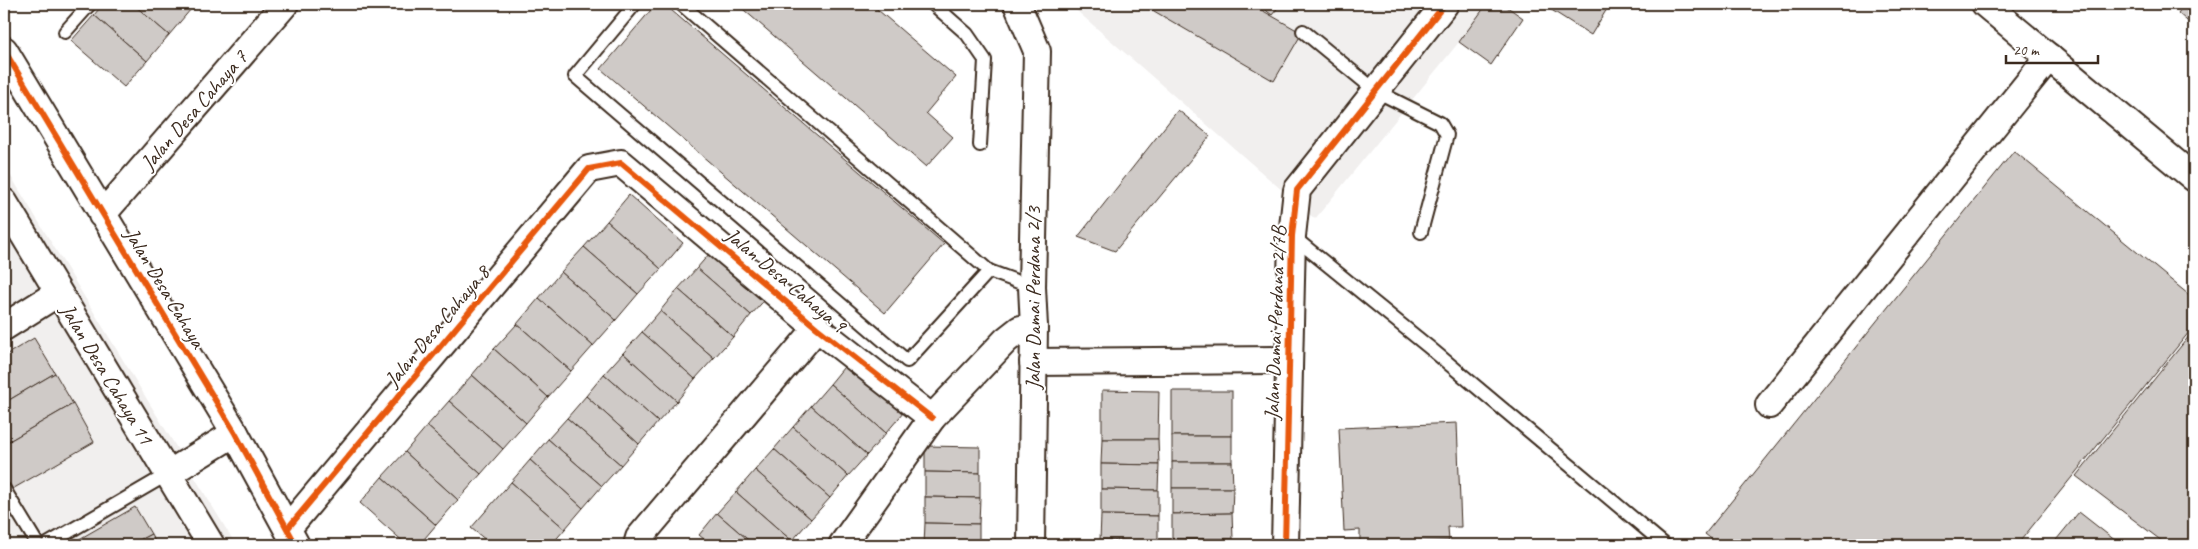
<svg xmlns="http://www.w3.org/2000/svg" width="2198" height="549" font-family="Caveat,sans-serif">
	<rect width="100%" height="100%" fill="#fff"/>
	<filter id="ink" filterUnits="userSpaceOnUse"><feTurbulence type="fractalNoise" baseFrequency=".02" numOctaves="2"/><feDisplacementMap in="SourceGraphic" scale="10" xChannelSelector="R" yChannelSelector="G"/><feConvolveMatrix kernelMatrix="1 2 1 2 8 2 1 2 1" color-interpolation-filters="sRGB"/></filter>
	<g filter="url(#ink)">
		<g fill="#f1efee">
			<path d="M1069 4H1490L1315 219Z"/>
			<path d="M4 165 236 545H4Z"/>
		</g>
		<g fill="#cfcac7" stroke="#3b2a1e">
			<path d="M103 4H133L169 35 147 61 94 15Z"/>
			<path d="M133 4H185L191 9 169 35Z"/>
			<path d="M185 4H196L191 9Z"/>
			<path d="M656 4H664L944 244 885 313 601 69Z"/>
			<path d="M737 4H871L956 77 926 113 953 137 926 167Z"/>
			<path d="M1142 4H1251L1302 33 1274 81Z"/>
			<path d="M1258 4H1281L1272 15Z"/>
			<path d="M1487 4H1503L1523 18 1491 65 1459 42Z"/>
			<path d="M1542 4H1610L1591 35Z"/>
			<path d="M2185 4H2194V27L2178 13Z"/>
			<path d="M94 15 147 61 124 87 71 41Z"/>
			<path d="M1178 110 1210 136 1115 251 1078 237Z"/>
			<path d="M2014 151 2194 299V326L2017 545H1719L1705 534Z"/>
			<path d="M629 195 683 243 661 269 607 221Z"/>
			<path d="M607 221 661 269 638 294 584 247Z"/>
			<path d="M716 246 770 294 751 315 697 268Z"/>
			<path d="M584 247 638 294 616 320 561 272Z"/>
			<path d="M697 268 751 315 733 337 678 289Z"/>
			<path d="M561 272 616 320 593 346 539 298Z"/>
			<path d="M678 289 733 337 714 358 660 311Z"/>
			<path d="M539 298 593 346 571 371 517 324Z"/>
			<path d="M660 311 714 358 695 379 642 332Z"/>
			<path d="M517 324 571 371 548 397 494 349Z"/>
			<path d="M2194 330V545H2167L2076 476Z"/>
			<path d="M642 332 695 379 677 401 623 353Z"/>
			<path d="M34 338 55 373 4 403V356Z"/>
			<path d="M494 349 548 397 526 423 472 375Z"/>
			<path d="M623 353 677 401 658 422 604 374Z"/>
			<path d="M848 362 904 412 886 433 830 384Z"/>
			<path d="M55 373 73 404 4 444V403Z"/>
			<path d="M604 374 658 422 639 444 586 396Z"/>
			<path d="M472 375 526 423 503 449 449 401Z"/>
			<path d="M830 384 886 433 867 455 811 406Z"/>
			<path d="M1102 390 1159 391 1158 439H1102Z"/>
			<rect x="1172" y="391" width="60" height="45"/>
			<path d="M586 396 639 444 621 465 567 418Z"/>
			<path d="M449 401 503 449 481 474 427 426Z"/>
			<path d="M73 404 94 442 9 491 4 482V444Z"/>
			<path d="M811 406 867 455 848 476 793 427Z"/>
			<path d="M567 418 621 465 602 486 548 439Z"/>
			<path d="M1457 423 1461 527H1448L1449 541 1360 545V530L1344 531 1339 428Z"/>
			<path d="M427 426 481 474 458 500 405 452Z"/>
			<path d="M793 427 848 476 830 498 774 449Z"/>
			<rect x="1172" y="436" width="60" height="26"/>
			<path d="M548 439 602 486 583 508 530 460Z"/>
			<path d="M1102 439H1158L1159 465 1101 464Z"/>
			<path d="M925 446 980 447V473L925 472Z"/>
			<path d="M774 449 830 498 811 519 755 470Z"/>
			<path d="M405 452 458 500 436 525 382 477Z"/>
			<path d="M530 460 583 508 565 529 511 482Z"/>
			<path d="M1172 462H1232L1233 488H1172Z"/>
			<path d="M1101 464 1159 465 1158 490 1101 489Z"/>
			<path d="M755 470 811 519 792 541 736 492Z"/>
			<path d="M925 472 980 473V498L925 497Z"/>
			<path d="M382 477 436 525 419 545H407L360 503Z"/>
			<path d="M511 482 565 529 551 545H492L471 528Z"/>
			<path d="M1172 488H1233L1232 513 1172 514Z"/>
			<path d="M1101 489 1158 490V516L1101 515Z"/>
			<path d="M736 492 792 541 789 545H754L717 513Z"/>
			<path d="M925 497 980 498 979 524 925 523Z"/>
			<path d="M135 507 151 534 130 545H69Z"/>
			<path d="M2079 512 2121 545H2052Z"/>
			<path d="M717 513 754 545H711L699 535Z"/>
			<path d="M1232 513 1233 539H1172V514Z"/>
			<path d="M1101 515 1158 516V541L1100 540Z"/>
			<path d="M925 523 979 524V545H924Z"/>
			<path d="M151 534 157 545H130Z"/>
			<rect x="1172" y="539" width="61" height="6"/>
			<path d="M1100 540 1158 541V545H1100Z"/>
		</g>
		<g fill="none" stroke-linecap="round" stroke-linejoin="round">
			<g stroke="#3b2a1e" stroke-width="16">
				<g id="lane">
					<path d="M635 4 575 76 907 361 989 271"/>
					<path d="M681 4 989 271 1032 287"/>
					<path d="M933 4 967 34 985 60 980 145"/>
					<path d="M1303 31 1376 91 1440 123 1447 135 1421 232"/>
					<path d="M65 32 90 4"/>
					<path d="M1292 236 1430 348 1665 545"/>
					<path d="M4 489 38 545"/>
					<path d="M46 545 168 474"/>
				</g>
			</g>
			<g stroke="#3b2a1e" stroke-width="30">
				<g id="street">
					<path d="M1017 4 1037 51 1032 287 1034 327 1031 545"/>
					<path d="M1985 4 2194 178"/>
					<path d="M4 50 235 433 296 545"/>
					<path d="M4 202 211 545"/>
					<path d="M102 215 285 4"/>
					<path d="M4 327 58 293"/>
					<path d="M1033 362 1289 360"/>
					<path d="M1769 405 2049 57"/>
					<path d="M168 474 235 433"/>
					<path d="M288 528 589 169 621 163 817 328 932 418"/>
					<path d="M637 545 639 538 817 328"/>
					<path d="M842 545 932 418 1006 340 1020 329 1034 327"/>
					<path d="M1285 545 1292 236 1297 190 1445 4"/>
				</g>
			</g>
			<use href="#lane" stroke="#fff" stroke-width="12"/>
			<use href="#street" stroke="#fff" stroke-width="26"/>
			<g stroke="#fff" stroke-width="9">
				<g id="cycleway">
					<path d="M4 50 235 433 296 545"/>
					<path d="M288 528 589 169 621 163 817 328 932 418"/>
					<path d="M1285 545 1292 236 1297 190 1445 4"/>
				</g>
			</g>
			<use href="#cycleway" stroke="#e8590c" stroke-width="6"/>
		</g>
	</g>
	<g text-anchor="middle" stroke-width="4" stroke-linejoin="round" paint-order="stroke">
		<g font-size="21" fill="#3b2a1e" stroke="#fff">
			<text transform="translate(194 110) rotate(-49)" y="7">Jalan Desa Cahaya 7</text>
			<text transform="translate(786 280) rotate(40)" y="7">Jalan Desa Cahaya 9</text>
			<text transform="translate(165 288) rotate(59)" y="7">Jalan Desa Cahaya</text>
			<text transform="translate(1033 298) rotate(-90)" y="7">Jalan Damai Perdana 2/3</text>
			<text transform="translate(1275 323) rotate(-88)" y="7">Jalan Damai Perdana 2/7B</text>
			<text transform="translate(437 326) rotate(-50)" y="7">Jalan Desa Cahaya 8</text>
			<text transform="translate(107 374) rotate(59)" y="7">Jalan Desa Cahaya 11</text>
		</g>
	</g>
	<rect width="2198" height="549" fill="none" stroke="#fff" stroke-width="20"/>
	<rect x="10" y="10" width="2178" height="529" fill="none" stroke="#3b2a1e" stroke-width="2" filter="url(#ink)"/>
	<path d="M2006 55v8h92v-8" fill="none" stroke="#3b2a1e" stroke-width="2.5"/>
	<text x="2013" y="55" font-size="15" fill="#3b2a1e" stroke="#ffffff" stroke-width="4" paint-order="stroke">20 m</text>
</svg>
